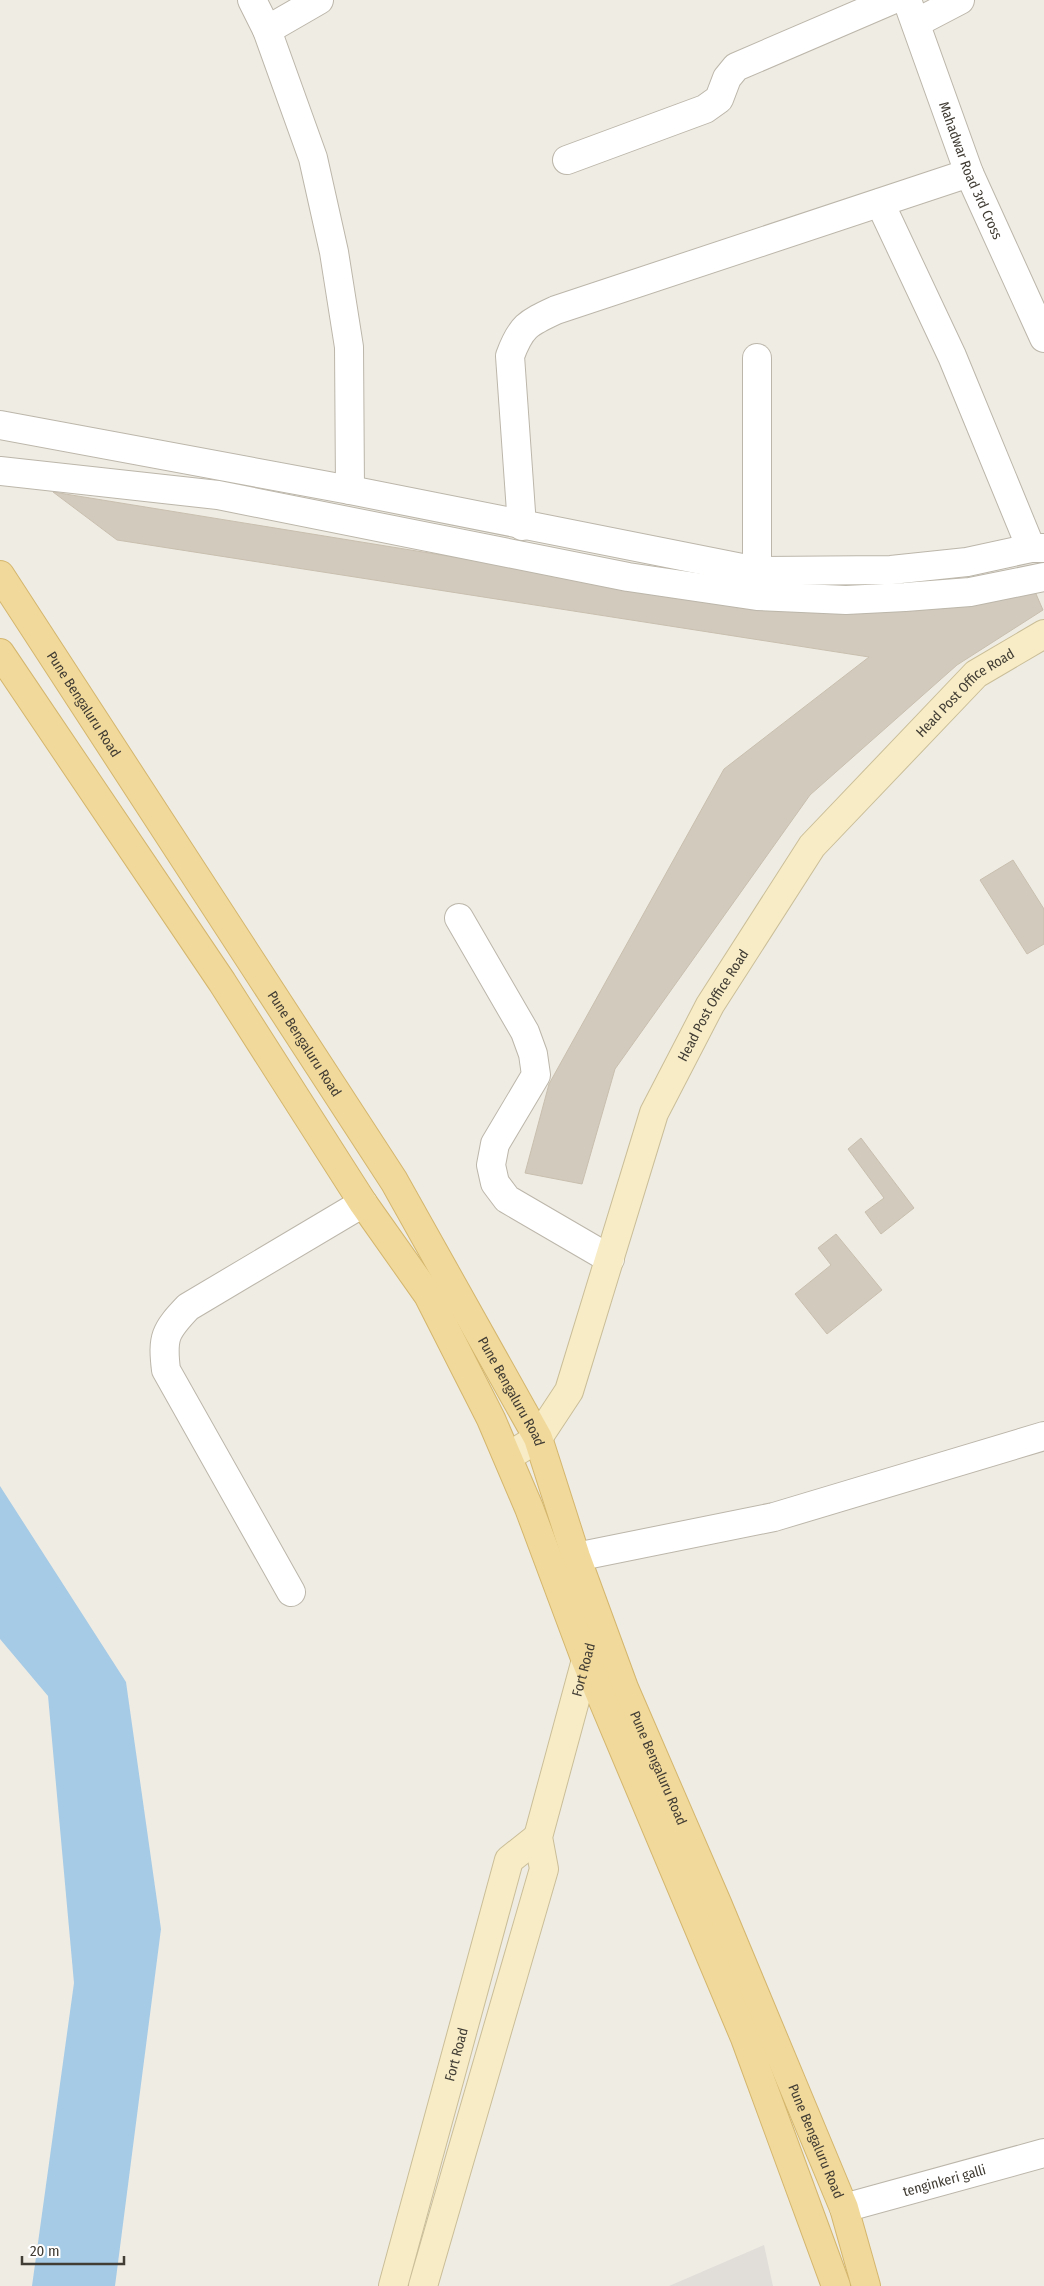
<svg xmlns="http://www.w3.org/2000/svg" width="1044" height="2286" font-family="'Fira Sans Condensed',sans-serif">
	<rect width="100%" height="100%" fill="#efece4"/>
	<path fill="#e1ddd9" d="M764 2245 773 2286H669Z"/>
	<path fill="#a6cbe6" d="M0 1486 126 1682 161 1929 115 2286H32L74 1983 48 1696 0 1639Z"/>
	<g fill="#d2cabd" stroke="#c9bfaf">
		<path d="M53 492 694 596 888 612 1033 587 1043 610 957 665 810 795 615 1069 582 1184 525 1173 549 1084 724 769 869 657 117 540Z"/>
		<path d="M1013 860 1044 909V944L1027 954 980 880Z"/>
		<path d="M861 1138 914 1208 881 1234 865 1212 884 1198 848 1149Z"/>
		<path d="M836 1234 882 1290 827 1334 795 1294 831 1265 818 1248Z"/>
	</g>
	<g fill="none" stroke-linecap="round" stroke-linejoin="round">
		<g stroke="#bcb6aa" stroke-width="30">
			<g id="minor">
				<path d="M252 0 267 30 313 158 334 252 349 347 350 490"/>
				<path id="s1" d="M907 0 969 173 1044 338"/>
				<path d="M916 23 960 0"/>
				<path d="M267 30 319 0"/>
				<path d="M567 160 705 109 719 99 727 78 736 67 892 0"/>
				<path d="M880 203 952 356 1031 548"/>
				<path d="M757 358V571"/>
				<path d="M0 425 350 490 757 571 891 570 967 562 1031 548H1044"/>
				<path d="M0 471 218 495 628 577 757 596 846 600 905 597 970 592 1044 577"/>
				<path d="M522 526 510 356C521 326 528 323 556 310L969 173"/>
				<path d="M459 918 525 1032 533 1054 536 1075 495 1144 491 1165 495 1183 507 1199 610 1259"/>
				<path d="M576 1557 774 1517 1044 1436"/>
				<path d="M291 1592 166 1370C162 1337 165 1331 188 1307L363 1203"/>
				<path id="s2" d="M844 2208 1044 2153"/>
			</g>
		</g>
		<g stroke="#cabe98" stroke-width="30">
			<g id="secondary">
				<path id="s3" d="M509 1456 538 1438 569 1391 654 1113 710 1005 812 846 976 674 1044 634"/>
				<path id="s4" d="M393 2286 509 1860 538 1837"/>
				<path id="s5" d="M423 2286 544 1869 538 1837 590 1645"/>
			</g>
		</g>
		<g stroke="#d4b66d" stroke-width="30">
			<g id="primary">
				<path id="s6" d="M0 575 394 1181 538 1438 576 1557 624 1688 717 1903 844 2208 866 2286"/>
				<path d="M0 653 222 982 363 1203 428 1295 491 1419 529 1508 585 1658 745 2038 836 2286"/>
			</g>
		</g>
		<use href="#minor" stroke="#fff" stroke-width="28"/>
		<use href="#secondary" stroke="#f7ecc6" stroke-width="28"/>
		<use href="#primary" stroke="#f1d99b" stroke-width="28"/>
	</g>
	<g text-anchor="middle" stroke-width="4" stroke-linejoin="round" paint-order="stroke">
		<g font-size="14" fill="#413c34" stroke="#fff">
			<text dy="5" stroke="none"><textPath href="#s1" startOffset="182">Mahadwar Road 3rd Cross</textPath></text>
			<text dy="5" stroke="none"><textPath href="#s3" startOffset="909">Head Post Office Road</textPath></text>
			<text dy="5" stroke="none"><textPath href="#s6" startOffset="154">Pune Bengaluru Road</textPath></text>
			<text dy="5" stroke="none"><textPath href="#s3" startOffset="504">Head Post Office Road</textPath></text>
			<text dy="5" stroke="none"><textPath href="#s6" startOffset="559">Pune Bengaluru Road</textPath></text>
			<text dy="5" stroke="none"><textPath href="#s6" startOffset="964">Pune Bengaluru Road</textPath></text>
			<text dy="5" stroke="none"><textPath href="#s5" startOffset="640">Fort Road</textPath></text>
			<text dy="5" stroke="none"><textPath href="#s6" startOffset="1369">Pune Bengaluru Road</textPath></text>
			<text dy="5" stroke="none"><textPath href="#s4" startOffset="240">Fort Road</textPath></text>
			<text dy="5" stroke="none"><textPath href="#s6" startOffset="1774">Pune Bengaluru Road</textPath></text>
			<text dy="5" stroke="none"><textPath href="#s2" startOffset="104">tenginkeri galli</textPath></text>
		</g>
	</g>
	<path d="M22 2256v8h102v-8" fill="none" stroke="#413c34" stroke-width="2.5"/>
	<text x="30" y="2256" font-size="15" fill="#413c34" stroke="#ffffff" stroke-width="4" paint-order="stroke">20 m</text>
</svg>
